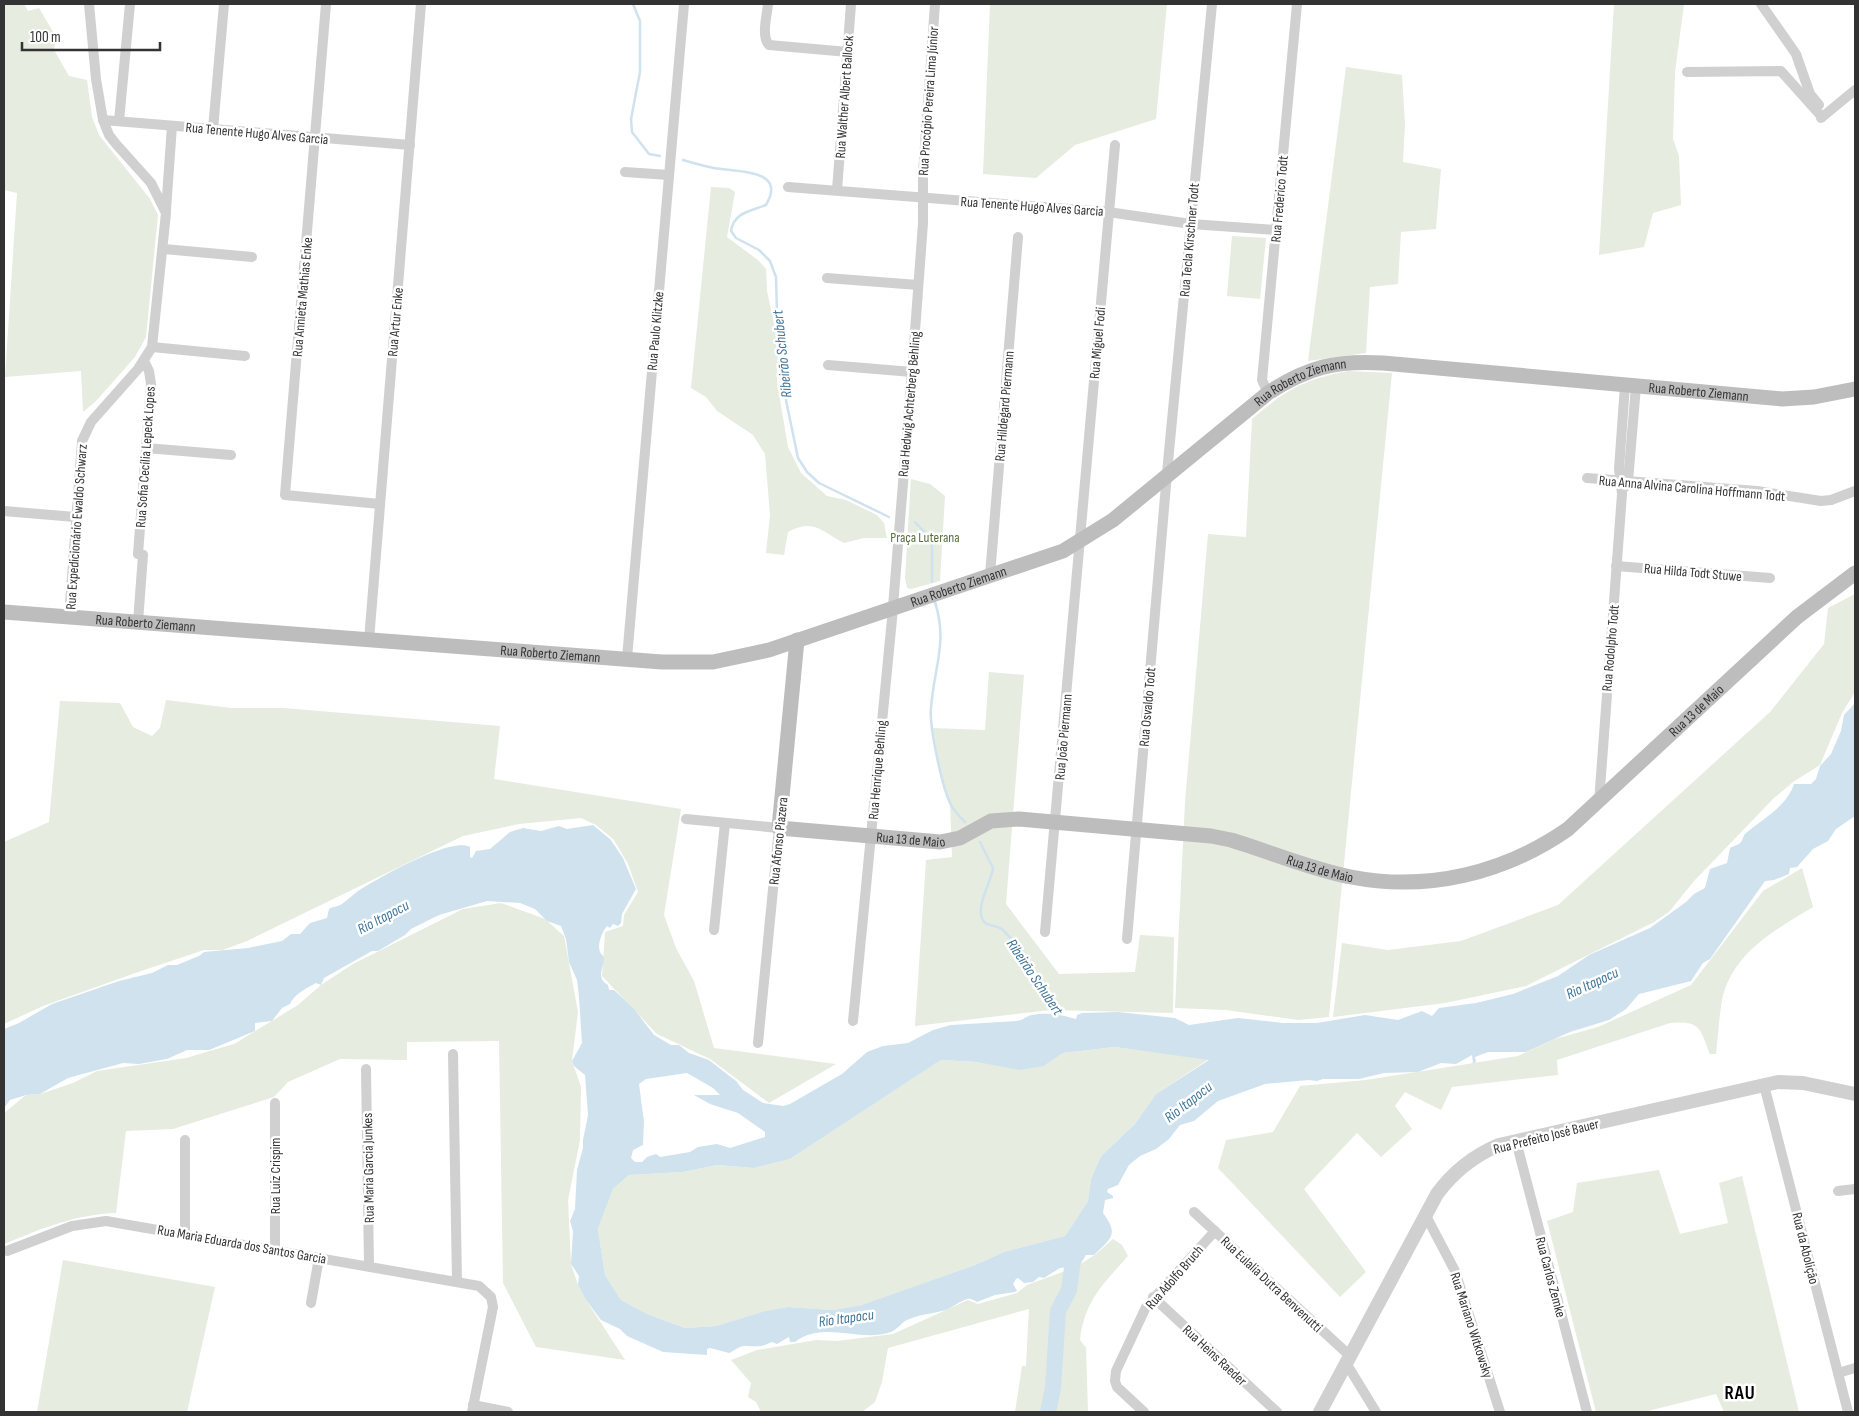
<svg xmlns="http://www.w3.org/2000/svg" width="1859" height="1416" font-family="'Sofia Sans Condensed',sans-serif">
	<rect width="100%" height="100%" fill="#fff"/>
	<g fill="#e6ecdf">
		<path d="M4 4H24L28 11 39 8 56 37 54 50 69 76 87 80 92 117 99 135 150 199 158 215 146 337 135 357 96 401 83 412 81 371 5 377 17 193 4 190Z"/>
		<path d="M990 4H1167L1156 119 1075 145 1036 178 983 174Z"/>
		<path d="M1614 4H1684L1675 72 1673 139 1679 156 1681 205 1653 213 1644 247 1599 255Z"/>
		<path d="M1346 67 1402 75 1405 124 1403 162 1441 169 1436 229 1401 232 1398 284 1370 287 1366 353 1308 361Z"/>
		<path d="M711 187 729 188 735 192 727 237 758 260 766 269 767 291 778 342 777 382 788 447 801 473 827 496 846 500 877 515 884 523 887 538H864L844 543C821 531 814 518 788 532L784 555 766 553 770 515 765 454 753 435 717 411 706 397 691 388Z"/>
		<path d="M1232 236 1266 238 1260 299 1227 296Z"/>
		<path d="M1348 371 1392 373 1329 1017 1298 1020 1226 1010 1175 1008 1185 802 1208 534 1246 537 1252 419C1287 389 1303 380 1348 371Z"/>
		<path d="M911 479 930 484 945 496 940 581 911 589 907 588 905 578Z"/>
		<path d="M1855 594V692L1842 713 1820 765 1793 782 1773 799 1694 881 1669 912 1654 922 1526 986 1445 1003 1333 1017 1342 943 1388 950 1461 941 1558 905 1770 712 1824 644 1828 608Z"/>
		<path d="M989 672 1024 675 1006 904 1059 974 1135 972 1140 935 1174 937 1173 1013 1050 1010 915 1026 926 860 952 857 950 803 940 773 933 728 985 730Z"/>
		<path d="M166 700 231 708H283L500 726 494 779 681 809 664 915 676 948 694 981 714 1048 836 1064 769 1103 710 1059 657 1034 602 976 605 932 623 926 624 915 638 892 628 864 614 840 596 825 581 818 519 824 463 836 247 941 223 950H204L141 971 43 1006 4 1024V842L49 822 60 701 120 703 133 727 152 736 160 728Z"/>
		<path d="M1802 868 1813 907C1775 930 1732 953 1722 1000 1719 1018 1718 1036 1716 1054H1710C1700 1029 1701 1020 1670 1023L1557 1060 1558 1075 1452 1087 1441 1110 1405 1092 1395 1106 1412 1129 1381 1157 1357 1133 1304 1189 1366 1272 1340 1297 1218 1168 1226 1140 1273 1132 1300 1086 1366 1080 1518 1056 1555 1039 1598 1027 1691 985 1763 891Z"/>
		<path d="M501 903 545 919 564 936 578 1012 572 1061 581 1087 580 1140 568 1200 571 1264 578 1285 586 1300 625 1360 536 1347 503 1283 499 1041 407 1042V1060L340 1059 288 1082 274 1097 173 1129 126 1131 116 1213C77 1214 40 1229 4 1244V1113L26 1095 40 1094 73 1083 97 1071 186 1058 234 1044 298 1005 321 985 353 964 463 909Z"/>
		<path d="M1115 1047 1209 1059 1156 1094 1135 1124 1101 1156 1091 1179 1088 1201 1065 1236 1004 1252 975 1265 863 1305 833 1310 788 1307 765 1311 716 1326 685 1328 647 1314 621 1300 605 1275 598 1229 613 1189 629 1175 683 1172 717 1165 754 1168 790 1159 941 1060 1044 1066 1063 1053Z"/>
		<path d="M1659 1170 1680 1234 1728 1223 1719 1183 1742 1176 1799 1412H1724L1716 1394 1644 1412H1596L1547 1221 1573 1212 1577 1183Z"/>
		<path d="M1113 1239 1122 1245 1128 1256C1103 1284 1084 1302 1080 1340L1086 1348 1088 1412H1015L1022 1366H1026L1029 1309 888 1348 882 1382 875 1402 862 1412H761L756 1402 748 1397 751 1383 731 1360 757 1350 816 1340 837 1341 893 1334 968 1300 978 1304 1017 1293 1027 1285 1076 1267 1096 1254Z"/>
		<path d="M63 1260 215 1287 187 1412H37Z"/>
	</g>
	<path fill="#cfe2ee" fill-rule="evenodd" d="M1855 703V816L1836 829 1828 841 1813 849 1797 867 1790 868 1789 874 1774 880 1765 881 1710 959 1703 963 1691 981 1639 994 1626 1009 1609 1020 1570 1032 1526 1052H1488L1475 1057 1476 1062 1473 1064 1472 1055 1456 1064 1441 1063 1418 1072 1384 1073 1359 1079H1323L1317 1081 1309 1080 1265 1084 1218 1101 1194 1121 1180 1125 1169 1139 1156 1149 1140 1156 1129 1165 1118 1185 1108 1189 1107 1192 1113 1196V1198L1105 1200 1103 1213C1120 1235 1110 1239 1094 1255H1086L1080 1265 1060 1268 1044 1278 1039 1277 1033 1282 1024 1283 1018 1278 1016 1279 1013 1284 1017 1291 1015 1292 995 1295 977 1302C973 1300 971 1298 967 1299 960 1301 953 1307 946 1310 932 1314 918 1314 905 1321 901 1324 895 1331 891 1332 859 1343 824 1320 795 1342H790L789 1337 777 1344 772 1342C759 1348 758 1346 744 1346 739 1346 734 1351 729 1353L710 1348 707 1349V1355L663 1352 627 1336 620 1329 601 1320 586 1300 578 1285 579 1276 571 1264 573 1231 570 1221 575 1209 577 1170 583 1148V1140L588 1115 585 1075 574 1066 572 1061 582 1043 579 997 577 980 569 962 566 939 561 926 547 921 535 909 520 903 487 901 439 915 411 929 405 935 378 951H372L324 978 321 985 316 983C307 988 294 994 290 1004L282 1008 272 1021 255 1023V1031L209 1050H187L167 1059 139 1064 123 1063 68 1078 40 1094 26 1095 10 1100 4 1108V1029L19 1023 52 1004 119 981 152 973 168 965H177L199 956 204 952 248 948 282 941 291 934H300L310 923 327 918 329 909C332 907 336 907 340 905 346 902 352 895 358 891 377 879 451 836 470 847V857L472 858 476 851 490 849 510 832 523 828 541 831 559 826 567 829 593 825 610 839 623 858 636 889 622 914 621 923 618 926 613 924 610 928 607 926C602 932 597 944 600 952 602 956 604 955 604 959 603 969 596 978 608 985L609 990H614L634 1009 654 1035 671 1045H679L689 1053 709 1060 736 1081 743 1090 763 1103 783 1106 790 1104 842 1074 867 1052 883 1046 908 1043 933 1030 951 1025 1017 1021C1024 1020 1026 1016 1032 1015 1047 1012 1062 1015 1076 1019L1077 1015 1082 1013 1118 1012 1175 1018 1189 1025 1238 1018 1283 1023H1317L1365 1015 1398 1020 1422 1011 1432 1016 1439 1008 1476 1003 1513 994 1558 976 1589 955 1650 928 1686 902 1694 894 1705 888 1710 869 1727 863 1730 848C1733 846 1739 845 1741 842 1743 840 1743 835 1746 833 1764 818 1787 806 1794 784H1811L1816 779 1820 766 1831 754 1841 731 1844 715ZM1115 1047 1209 1060 1156 1094 1135 1124 1101 1156 1091 1179 1088 1201 1065 1236 1004 1252 975 1265 862 1305 833 1310 788 1307 765 1311 716 1326 685 1328 647 1314 621 1300 605 1275 598 1229 613 1189 629 1175 683 1172 717 1165 754 1168 790 1159 941 1060 977 1062 1019 1070 1044 1066 1063 1053ZM687 1073 713 1088 720 1095H694L710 1104 738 1113 765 1132V1137L730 1148 717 1144 698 1147 690 1152 660 1157 656 1154 647 1157 642 1162H635L631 1158 633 1150 643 1145 644 1122 639 1084 646 1079Z"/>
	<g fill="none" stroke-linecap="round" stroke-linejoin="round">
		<g stroke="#cfe2ee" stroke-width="2.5">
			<path d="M633 4 640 21V72L631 119 632 132 649 154 660 156"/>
			<path d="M683 160C693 163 703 166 714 168 734 172 788 168 766 205 751 211 734 212 731 231L736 238 759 250 770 261 776 277 777 312 784 345 782 381 798 458 807 472 819 483 889 517"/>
			<path d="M915 522 932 540V582"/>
			<path d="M935 602C948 643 934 667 931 708 929 725 942 788 951 805 954 811 960 817 965 822"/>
			<path d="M980 842 993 868C991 882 979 900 981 915 984 930 996 922 1004 931 1019 946 1031 966 1041 984 1048 996 1052 1007 1061 1017"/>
		</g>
		<path stroke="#cfe2ee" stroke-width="16" d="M1048 1412 1053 1388 1058 1311 1069 1290 1074 1252"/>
		<g stroke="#d0d0d0" stroke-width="10">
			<path d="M326 4 285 495 380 504"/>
			<path d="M768 4C767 16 761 36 769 45L848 52"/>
			<path d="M1761 4 1796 54 1810 94 1819 105"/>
			<path d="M1687 72 1781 71 1822 117"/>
			<path d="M1821 118 1855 90"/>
			<path d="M103 120 410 145"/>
			<path d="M119 121 130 4"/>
			<path d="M213 129 224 4"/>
			<path d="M625 172 669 175"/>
			<path d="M788 187 1108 212 1191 224 1276 230"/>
			<path d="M837 190 851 4"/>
			<path d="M166 210 172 126"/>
			<path d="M164 249 252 257"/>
			<path d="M827 278 918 285"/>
			<path d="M152 347 245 356"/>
			<path d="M828 365 912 372"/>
			<path d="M1268 393 1262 380 1297 4"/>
			<path d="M146 448 231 455"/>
			<path d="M1587 478 1757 491 1821 501 1831 500 1855 491"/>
			<path d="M1625 487 1628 481 1636 386"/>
			<path d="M4 511 75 517"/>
			<path d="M1616 566 1770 578"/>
			<path d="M990 575 1018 237"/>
			<path d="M69 617 82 441 91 422 138 369 152 347 166 213 151 183 116 144 109 135 103 120 96 79 89 4"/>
			<path d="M138 622 143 555 138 554 151 384 149 371 144 361"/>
			<path d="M369 640 421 4"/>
			<path d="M627 658 684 4"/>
			<path d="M1599 802 1622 494 1619 469 1625 385"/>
			<path d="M686 819 779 828 758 1043"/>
			<path d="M714 930 725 823"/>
			<path d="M1045 932 1115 145"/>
			<path d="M1127 939 1168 462 1212 4"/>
			<path d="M853 1021 892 619 912 372 923 223V173L935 4"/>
			<path d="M453 1054 457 1282"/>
			<path d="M366 1069 369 1266"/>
			<path d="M1764 1085 1848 1412"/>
			<path d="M185 1140V1234"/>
			<path d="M1516 1141 1587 1412"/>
			<path d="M1838 1191 1855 1189"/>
			<path d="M1194 1212 1350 1356"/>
			<path d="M1425 1214 1455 1271 1500 1412"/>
			<path d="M275 1250V1103"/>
			<path d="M7 1251 72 1226 106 1221 479 1286 491 1297 493 1307 472 1412"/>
			<path d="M1153 1297 1277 1412"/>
			<path d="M311 1303 319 1258"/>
			<path d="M1346 1363 1376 1412"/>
			<path d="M1838 1373 1855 1368"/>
			<path d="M473 1405 508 1412"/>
			<path d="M1144 1412 1117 1387 1115 1381 1116 1371 1146 1307 1215 1231"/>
		</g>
		<path stroke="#d0d0d0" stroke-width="14" d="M1320 1412 1437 1194C1454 1171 1473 1156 1499 1145L1778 1082 1803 1083 1855 1094"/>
		<g stroke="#bdbdbd" stroke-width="15">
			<path id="s1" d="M4 612 662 662H713L769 650 1063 551 1113 520 1268 393C1308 367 1336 360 1383 363L1782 399 1814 397 1855 389"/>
			<path id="s2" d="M797 640 779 828 940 842 960 838 991 821 1019 819 1211 836 1231 840C1271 852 1310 869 1351 877 1428 892 1505 873 1568 829L1797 617 1855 573"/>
		</g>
	</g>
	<g text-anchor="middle" stroke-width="5" stroke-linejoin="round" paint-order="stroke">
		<g font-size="14" fill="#333" stroke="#fff">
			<text transform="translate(844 97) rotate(-86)" y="5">Rua Walther Albert Ballock</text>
			<text transform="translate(928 101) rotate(-86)" y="5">Rua Procópio Pereira Lima Júnior</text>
			<text transform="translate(257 133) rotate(5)" y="5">Rua Tenente Hugo Alves Garcia</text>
			<text transform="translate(1279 199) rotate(-85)" y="5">Rua Frederico Todt</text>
			<text transform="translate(1032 206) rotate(4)" y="5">Rua Tenente Hugo Alves Garcia</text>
			<text transform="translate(1189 240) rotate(-85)" y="5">Rua Tecla Kirschner Todt</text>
			<text transform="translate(302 297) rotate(-85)" y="5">Rua Annieta Mathias Enke</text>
			<text transform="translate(395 322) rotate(-85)" y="5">Rua Artur Enke</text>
			<text transform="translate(655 331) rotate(-85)" y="5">Rua Paulo Klitzke</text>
			<text transform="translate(1097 343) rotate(-85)" y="5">Rua Miguel Fodi</text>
			<text dy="5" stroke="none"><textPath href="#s1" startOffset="1372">Rua Roberto Ziemann</textPath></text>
			<text dy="5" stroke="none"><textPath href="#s1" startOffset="1776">Rua Roberto Ziemann</textPath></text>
			<text transform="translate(909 404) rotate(-85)" y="5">Rua Hedwig Achterberg Behling</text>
			<text transform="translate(1004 406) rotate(-85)" y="5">Rua Hildegard Piermann</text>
			<text transform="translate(145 457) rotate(-86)" y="5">Rua Sofia Cecília Lepeck Lopes</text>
			<text transform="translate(1692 488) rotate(5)" y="5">Rua Anna Alvina Carolina Hoffmann Todt</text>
			<text transform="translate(76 527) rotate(-86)" y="5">Rua Expedicionário Ewaldo Schwarz</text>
			<text transform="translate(1693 572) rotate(5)" y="5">Rua Hilda Todt Stuwe</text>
			<text dy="5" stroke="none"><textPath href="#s1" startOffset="968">Rua Roberto Ziemann</textPath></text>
			<text dy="5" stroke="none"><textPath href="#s1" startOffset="142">Rua Roberto Ziemann</textPath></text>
			<text transform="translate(1610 648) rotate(-85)" y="5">Rua Rodolpho Todt</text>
			<text dy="5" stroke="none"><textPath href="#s1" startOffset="548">Rua Roberto Ziemann</textPath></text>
			<text transform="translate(1147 707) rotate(-85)" y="5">Rua Osvaldo Todt</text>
			<text dy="5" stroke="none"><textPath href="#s2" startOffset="1176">Rua 13 de Maio</textPath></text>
			<text transform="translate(1063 737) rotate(-85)" y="5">Rua João Piermann</text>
			<text transform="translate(877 770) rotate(-85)" y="5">Rua Henrique Behling</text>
			<text dy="5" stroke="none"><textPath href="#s2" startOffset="321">Rua 13 de Maio</textPath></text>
			<text transform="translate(778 841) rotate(-84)" y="5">Rua Afonso Piazera</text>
			<text dy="5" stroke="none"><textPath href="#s2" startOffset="741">Rua 13 de Maio</textPath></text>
			<text transform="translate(1546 1136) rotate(-14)" y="5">Rua Prefeito José Bauer</text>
			<text transform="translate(368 1168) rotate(-91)" y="5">Rua Maria Garcia Junkes</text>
			<text transform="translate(275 1176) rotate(-90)" y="5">Rua Luiz Crispim</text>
			<text transform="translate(242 1244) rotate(10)" y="5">Rua Maria Eduarda dos Santos Garcia</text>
			<text transform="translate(1806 1248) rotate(76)" y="5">Rua da Abolição</text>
			<text transform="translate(1174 1277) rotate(-49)" y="5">Rua Adolfo Bruch</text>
			<text transform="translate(1551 1277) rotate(75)" y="5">Rua Carlos Zemke</text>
			<text transform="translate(1272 1284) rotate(43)" y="5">Rua Eulalia Dutra Benvenutti</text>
			<text transform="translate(1472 1325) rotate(72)" y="5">Rua Mariano Witkowsky</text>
			<text transform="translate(1215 1355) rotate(43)" y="5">Rua Heins Raeder</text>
		</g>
		<g font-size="14" fill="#56703f" stroke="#fff">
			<text x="925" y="542">Praça Luterana</text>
		</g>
		<g font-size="15" font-style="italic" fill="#3f7597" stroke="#fff">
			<text transform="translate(782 354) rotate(-96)" y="5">Ribeirão Schubert</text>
			<text transform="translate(383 917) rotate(-28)" y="5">Rio Itapocu</text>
			<text transform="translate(1035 977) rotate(56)" y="5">Ribeirão Schubert</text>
			<text transform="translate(1592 983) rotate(-25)" y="5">Rio Itapocu</text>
			<text transform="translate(1188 1102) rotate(-38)" y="5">Rio Itapocu</text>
			<text transform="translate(846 1318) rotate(-8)" y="5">Rio Itapocu</text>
		</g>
		<g font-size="19" font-weight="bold" letter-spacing="1" fill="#000" stroke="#fff">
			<text x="1740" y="1399">RAU</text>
		</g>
	</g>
	<rect width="1859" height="1416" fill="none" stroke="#333333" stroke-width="10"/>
	<path d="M22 42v8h138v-8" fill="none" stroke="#333333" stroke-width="2.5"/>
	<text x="30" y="42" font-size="15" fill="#333333" stroke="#ffffff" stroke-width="4" paint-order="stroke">100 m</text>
</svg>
